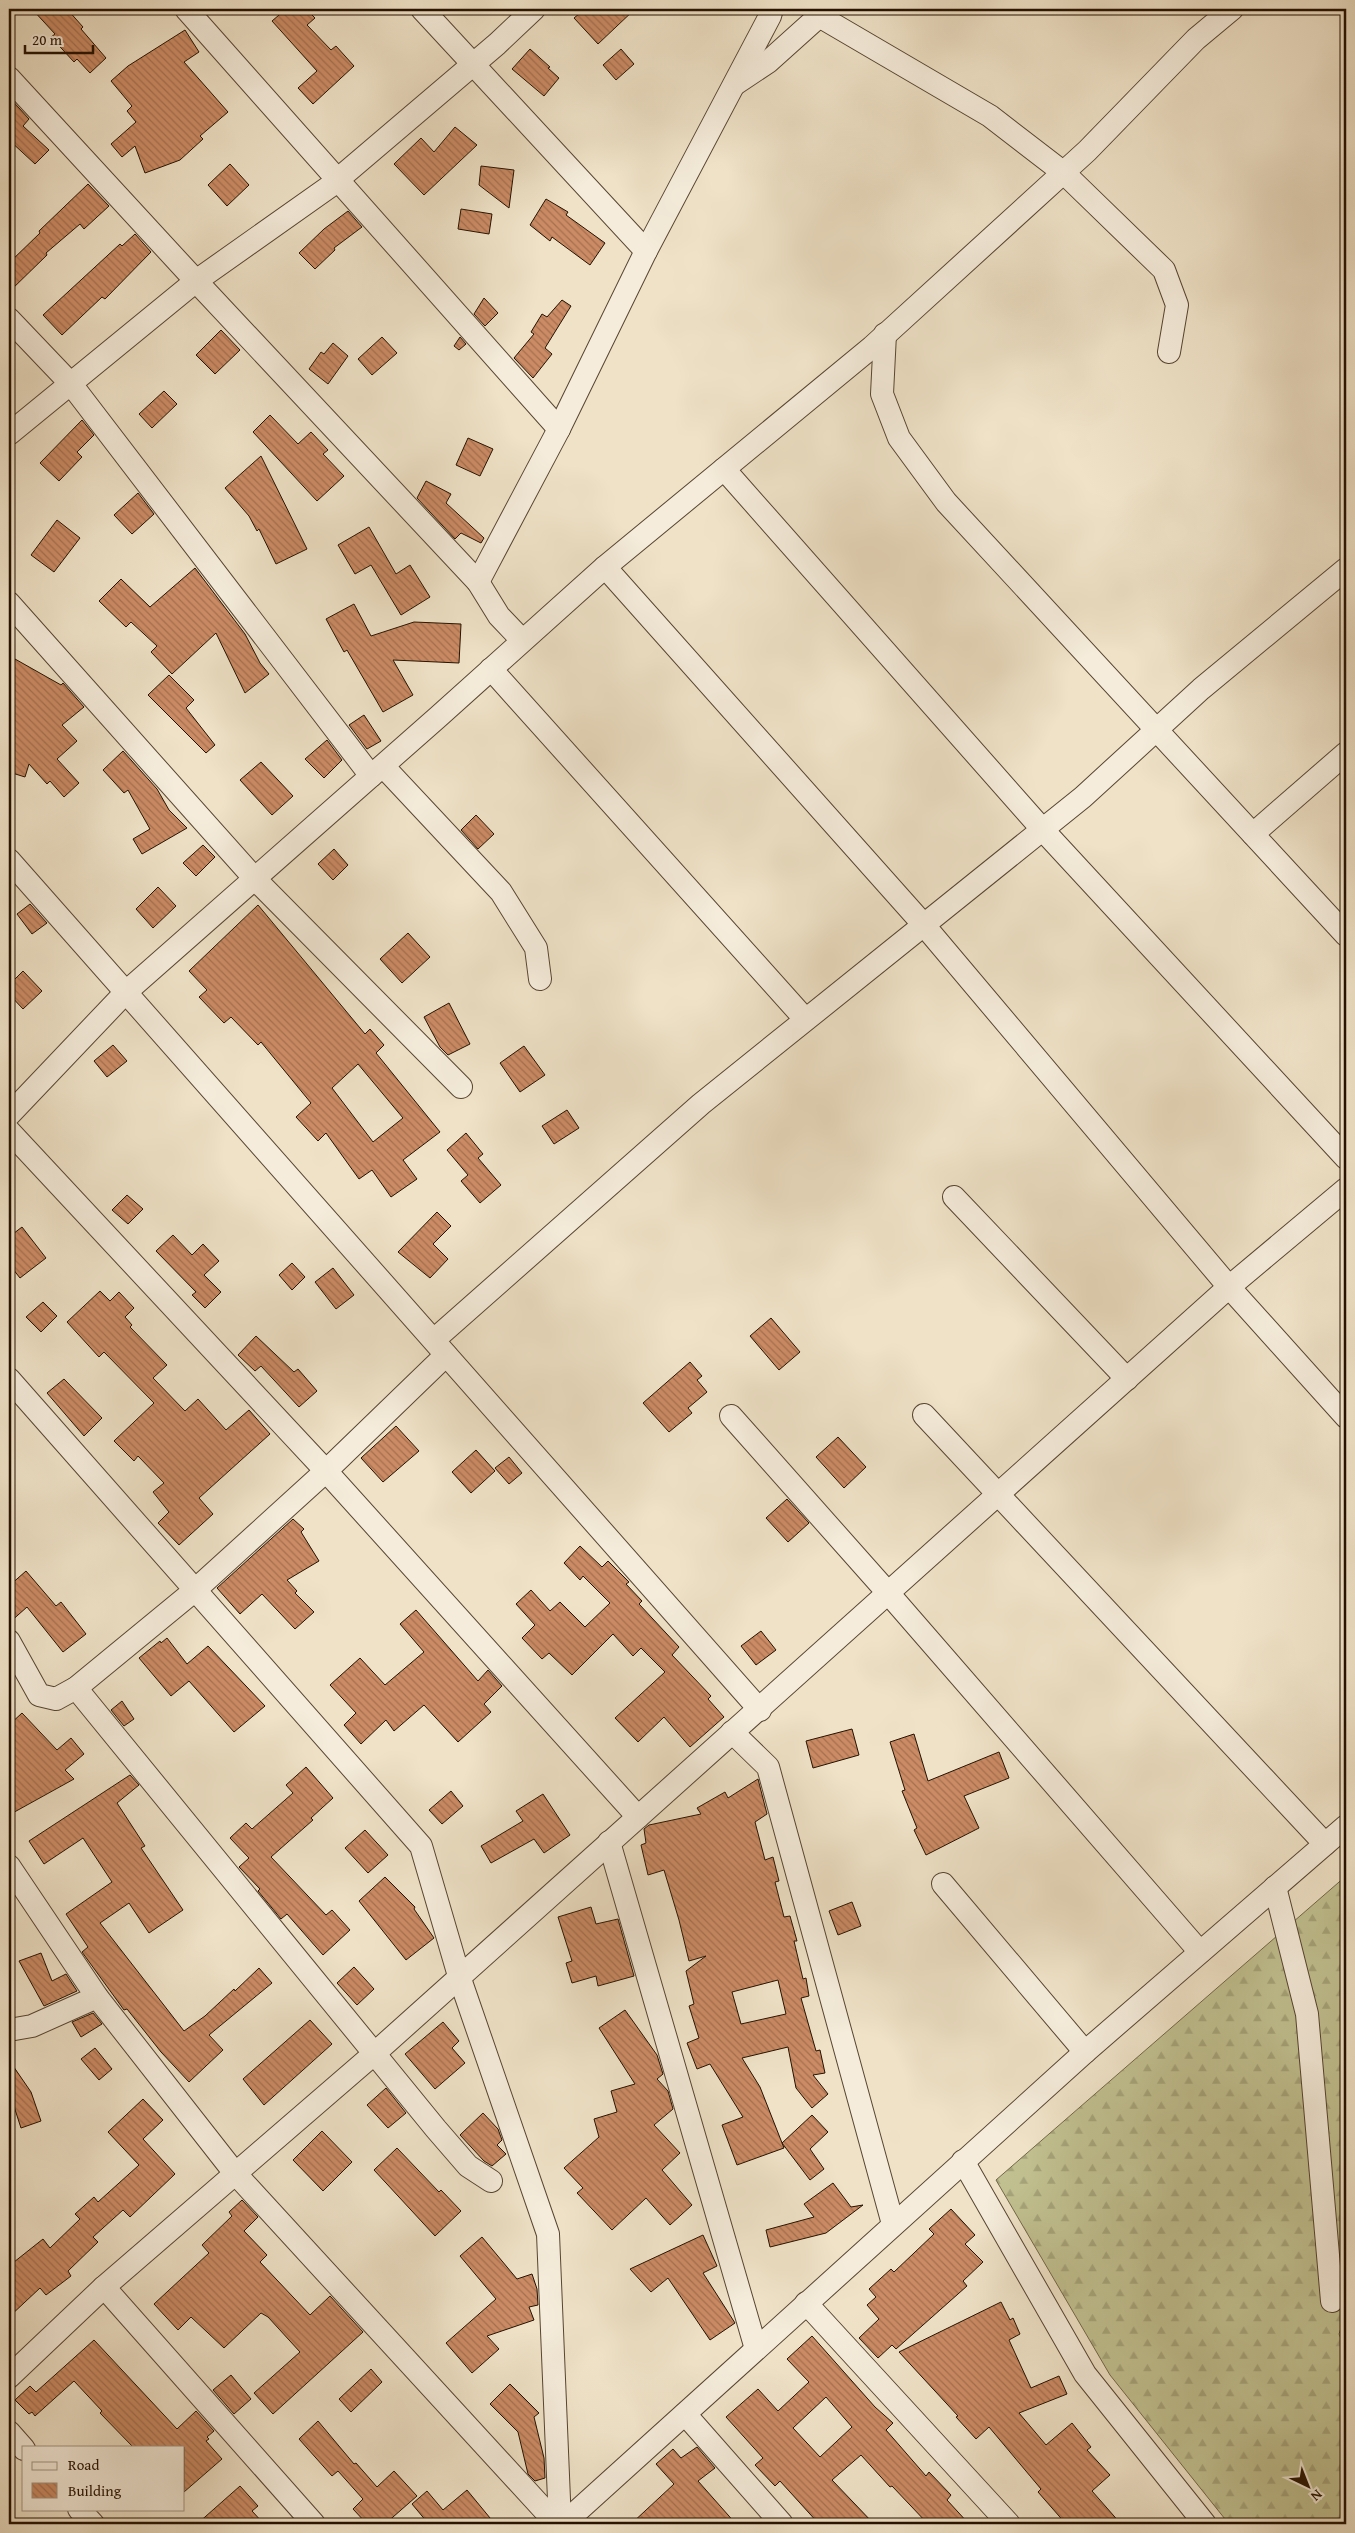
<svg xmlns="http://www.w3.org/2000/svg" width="1355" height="2533" font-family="'Gentium Book Plus',serif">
	<defs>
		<pattern id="forest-firs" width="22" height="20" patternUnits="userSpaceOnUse" patternTransform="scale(1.25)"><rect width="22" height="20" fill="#c1c090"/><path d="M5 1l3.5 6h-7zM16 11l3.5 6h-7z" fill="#a6a47a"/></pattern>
		<pattern id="building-back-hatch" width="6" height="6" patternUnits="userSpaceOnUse" patternTransform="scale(1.25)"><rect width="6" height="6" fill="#cb8b64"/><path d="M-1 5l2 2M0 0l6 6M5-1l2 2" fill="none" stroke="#a57050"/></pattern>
	</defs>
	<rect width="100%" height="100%" fill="#efe2c7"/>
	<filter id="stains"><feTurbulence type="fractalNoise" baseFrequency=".004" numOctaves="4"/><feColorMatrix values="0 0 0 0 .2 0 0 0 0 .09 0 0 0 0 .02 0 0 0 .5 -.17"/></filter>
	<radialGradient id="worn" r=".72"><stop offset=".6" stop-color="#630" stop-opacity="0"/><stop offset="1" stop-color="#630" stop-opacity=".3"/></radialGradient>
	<path fill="url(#forest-firs)" stroke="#726848" d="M1346 1876V2313L1339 2334 1346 2351V2524H1229L1110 2375 996 2180Z"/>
	<g fill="url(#building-back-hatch)" stroke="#241100" fill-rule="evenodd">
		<path d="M32 9H67L83 27 81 29 106 58 90 73 77 59 74 62 51 37 55 34Z"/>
		<path d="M286 9H306L315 18 307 25 331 50 336 46 354 66 313 104 298 88 317 71 272 21Z"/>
		<path d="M585 9H635L598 44 574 18Z"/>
		<path d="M185 30 199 52 184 62 228 112 200 136 203 139 180 160 145 173 135 146 122 157 111 144 136 122 127 111 132 106 111 81 128 66Z"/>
		<path d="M530 49 550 67 548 68 559 78 544 96 512 69Z"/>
		<path d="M621 49 634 64 616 80 603 65Z"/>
		<path d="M9 97 29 119 23 126 49 150 35 164 9 140Z"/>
		<path d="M455 127 477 145 424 195 394 164 421 138 434 152Z"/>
		<path d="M230 164 249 185 227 206 208 185Z"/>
		<path d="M481 166 514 170 509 208 479 185Z"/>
		<path d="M88 184 109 206 84 229 80 224 46 253 47 255 9 292V263L40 233 39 231Z"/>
		<path d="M546 199 568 212 566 215 605 243 590 265 552 237 550 241 530 225Z"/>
		<path d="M461 209 492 214 489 234 458 229Z"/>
		<path d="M348 211 362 227 334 248 335 250 315 269 299 253 324 229Z"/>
		<path d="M135 234 151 252 105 299 102 297 62 335 43 315 120 244 122 246Z"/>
		<path d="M484 298 498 313 485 326 474 314Z"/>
		<path d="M562 300 571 306 545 348 552 354 533 378 514 358 534 334 531 332 542 314 547 317Z"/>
		<path d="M221 330 240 350 215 374 196 355Z"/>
		<path d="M382 337 397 353 372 375 358 359Z"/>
		<path d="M460 337 466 344 459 350 454 346Z"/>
		<path d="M333 343 348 356 328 384 309 369 321 352 324 354Z"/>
		<path d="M164 391 177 404 152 428 139 414Z"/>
		<path d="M270 415 298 444 311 432 328 450 323 454 344 476 317 501 253 432Z"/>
		<path d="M82 420 94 435 77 452 82 457 59 481 40 463Z"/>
		<path d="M468 438 493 449 480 476 456 465Z"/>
		<path d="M261 456 307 549 276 564 259 529 257 531 249 516 225 488Z"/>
		<path d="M426 481 451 494 446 503 484 538 481 543 461 533 455 539 417 498Z"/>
		<path d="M138 493 154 514 132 534 114 515Z"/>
		<path d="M57 520 80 538 54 572 31 555Z"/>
		<path d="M369 527 396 574 410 565 430 597 401 615 371 565 355 574 338 545Z"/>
		<path d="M195 568 245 634 260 663 269 674 245 693 216 633 172 674 151 652 157 646 131 622 126 627 99 601 121 579 150 607Z"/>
		<path d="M354 604 371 636 414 622 461 624 459 663 393 660 413 695 383 712 347 650 344 652 326 619Z"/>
		<path d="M15 659 61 685 63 683 84 707 62 725 77 741 57 759 79 783 64 797 50 781 47 784 29 764 25 777 9 772V670Z"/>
		<path d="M169 675 194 700 186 708 215 745 206 753 148 695Z"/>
		<path d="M364 715 381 741 367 749 349 725Z"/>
		<path d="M327 740 342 760 324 778 305 759Z"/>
		<path d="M123 751 157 789 169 810 187 828 142 854 133 839 150 829 128 790 124 793 103 770Z"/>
		<path d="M261 762 293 796 272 815 240 780Z"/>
		<path d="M476 815 494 834 478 849 461 830Z"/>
		<path d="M203 845 215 857 196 876 183 863Z"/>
		<path d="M334 849 348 865 333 880 318 864Z"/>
		<path d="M158 887 176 906 153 928 136 909Z"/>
		<path d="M30 904 47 923 32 934 17 914Z"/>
		<path d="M258 905 365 1034 370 1029 384 1045 376 1053 440 1132 403 1160 417 1179 391 1197 372 1170 359 1179 326 1133 318 1141 296 1117 311 1103 261 1042 258 1045 231 1017 224 1023 199 997 207 990 189 971ZM358 1064 403 1118 373 1142 332 1088Z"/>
		<path d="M408 933 430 957 402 983 380 959Z"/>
		<path d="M23 971 42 991 23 1009 9 994V985Z"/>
		<path d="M449 1003 470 1044 448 1055 440 1047 424 1017Z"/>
		<path d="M113 1045 127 1061 107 1077 94 1061Z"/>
		<path d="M524 1046 545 1075 520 1092 500 1063Z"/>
		<path d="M567 1110 579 1128 554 1144 542 1126Z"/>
		<path d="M466 1133 483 1154 478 1158 501 1185 480 1203 461 1181 468 1175 447 1150Z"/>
		<path d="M127 1195 143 1209 128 1224 112 1210Z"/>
		<path d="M437 1212 451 1226 433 1244 448 1259 430 1278 398 1252Z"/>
		<path d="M22 1227 46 1258 20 1278 9 1264V1237Z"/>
		<path d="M173 1235 192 1255 203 1244 219 1261 204 1275 221 1292 205 1308 192 1295 196 1292 156 1251Z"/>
		<path d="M292 1263 305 1277 292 1290 279 1275Z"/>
		<path d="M333 1268 354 1295 336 1309 315 1282Z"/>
		<path d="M100 1291 110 1301 119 1292 134 1308 125 1317 132 1325 130 1327 167 1365 153 1378 185 1411 198 1399 226 1430 249 1410 270 1434 199 1498 213 1514 179 1545 158 1523 169 1512 153 1492 164 1483 138 1456 134 1461 114 1441 154 1403 104 1352 99 1357 67 1322Z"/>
		<path d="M43 1302 57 1316 41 1332 26 1317Z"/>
		<path d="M771 1318 800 1352 779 1370 750 1336Z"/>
		<path d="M256 1336 294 1372 298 1369 317 1391 299 1407 261 1366 255 1371 238 1355Z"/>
		<path d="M690 1362 702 1376 697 1380 707 1392 688 1408 692 1413 669 1432 643 1403Z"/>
		<path d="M64 1379 102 1418 84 1436 47 1393Z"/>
		<path d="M396 1426 419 1451 383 1482 361 1458Z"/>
		<path d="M838 1437 866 1467 844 1488 816 1457Z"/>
		<path d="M476 1450 495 1471 471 1493 452 1472Z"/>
		<path d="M509 1457 522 1473 509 1484 495 1468Z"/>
		<path d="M787 1499 809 1523 788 1542 766 1518Z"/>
		<path d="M293 1519 304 1529 301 1532 319 1561 287 1580 297 1591 295 1593 314 1612 295 1629 262 1594 240 1614 217 1588Z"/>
		<path d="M580 1546 602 1567 608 1561 629 1582 626 1584 642 1601 639 1604 679 1647 672 1655 711 1696 708 1699 724 1717 690 1747 664 1717 638 1742 615 1718 665 1672 641 1648 633 1656 613 1634 572 1675 549 1653 542 1659 522 1638 535 1625 516 1604 531 1590 550 1611 560 1602 585 1627 610 1603 583 1576 580 1580 564 1563Z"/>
		<path d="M26 1571 56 1606 61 1602 86 1634 63 1652 27 1607 9 1623V1586Z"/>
		<path d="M416 1610 478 1681 488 1670 502 1686 484 1704 491 1712 458 1742 424 1705 394 1731 386 1720 361 1744 344 1725 356 1713 330 1685 360 1658 385 1685 424 1652 400 1624Z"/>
		<path d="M761 1631 776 1650 756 1665 741 1646Z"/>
		<path d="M167 1638 187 1664 208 1646 265 1706 234 1732 189 1681 171 1696 139 1658 160 1641 161 1643Z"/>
		<path d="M122 1701 134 1719 124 1726 111 1710Z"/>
		<path d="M22 1713 57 1750 71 1738 84 1754 65 1770 74 1779 9 1815V1725Z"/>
		<path d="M852 1729 859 1755 813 1768 806 1741Z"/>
		<path d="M914 1734 928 1781 999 1752 1009 1778 964 1796 979 1828 926 1855 914 1830 917 1828 902 1791 905 1790 890 1742Z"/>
		<path d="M306 1767 333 1798 311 1818 313 1820 271 1857 326 1915 332 1910 350 1930 323 1955 287 1914 281 1919 258 1891 260 1889 239 1867 249 1858 230 1838 246 1823 252 1829 293 1793 286 1785Z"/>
		<path d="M130 1775 139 1785 117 1803 145 1846 141 1848 183 1910 149 1933 129 1903 100 1923 184 2031 205 2016 234 1989 235 1991 259 1968 272 1983 209 2035 223 2050 189 2082 161 2052 127 2009 124 2010 82 1952 88 1947 66 1914 112 1882 83 1838 44 1864 29 1841Z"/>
		<path d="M758 1779 767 1814 755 1822 765 1860 773 1857 779 1881 775 1882 784 1917 790 1916 797 1941H794L803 1979 806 1978 809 1996 801 1998 816 2051 820 2050 825 2073 813 2075 828 2094 812 2108 796 2088 788 2047 742 2058 760 2087 784 2148 737 2165 722 2125 743 2117 710 2064 697 2069 687 2043 699 2038 689 2006 694 2004 686 1971 706 1956 689 1961 679 1920 664 1870 648 1875 641 1845 646 1843 644 1829 649 1825 701 1814 697 1808 725 1792 728 1798ZM778 1980 786 2014 741 2024 732 1992Z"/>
		<path d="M451 1791 463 1806 442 1824 429 1810Z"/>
		<path d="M543 1794 570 1835 544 1853 534 1839 491 1863 481 1846 523 1821 516 1811Z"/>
		<path d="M365 1830 388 1855 368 1873 345 1848Z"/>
		<path d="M385 1877 415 1907 414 1909 434 1938 406 1960 359 1901Z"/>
		<path d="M852 1902 861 1926 838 1935 829 1911Z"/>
		<path d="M591 1907 596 1924 618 1919 634 1976 598 1986 596 1976 572 1983 566 1963 572 1961 558 1917Z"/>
		<path d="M41 1953 52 1981 66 1974 77 1991 44 2006 19 1961Z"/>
		<path d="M354 1967 374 1989 357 2005 337 1983Z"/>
		<path d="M625 2010 657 2055 663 2074 657 2079 668 2091 673 2109 654 2125 680 2153 662 2170 692 2205 670 2225 646 2198 612 2230 577 2193 583 2188 564 2168 599 2137 594 2119 617 2112 611 2091 635 2084 599 2028Z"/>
		<path d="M93 2013 102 2024 81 2037 72 2022Z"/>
		<path d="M310 2020 332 2044 264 2105 243 2079Z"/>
		<path d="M443 2022 459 2041 452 2048 465 2063 435 2089 405 2054Z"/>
		<path d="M95 2048 112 2069 99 2080 81 2059Z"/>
		<path d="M9 2060 31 2092 41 2121 21 2128 9 2091Z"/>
		<path d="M386 2088 406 2113 388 2128 367 2105Z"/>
		<path d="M143 2099 163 2120 143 2139 175 2174 130 2217 123 2210 93 2237 98 2242 68 2271 71 2276 46 2295 40 2288 9 2317V2266L43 2239 50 2248 80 2219 75 2214 94 2197 98 2202 139 2165 108 2132Z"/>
		<path d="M483 2113 498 2129 502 2140 497 2145 506 2154 492 2166 484 2161 460 2135Z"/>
		<path d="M812 2115 828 2132 810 2149 824 2169 810 2180 782 2143Z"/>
		<path d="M322 2131 352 2162 323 2191 293 2160Z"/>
		<path d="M397 2148 439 2192 441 2190 461 2211 435 2236 374 2170Z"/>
		<path d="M833 2183 851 2207 863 2205 826 2233 770 2247 766 2230 814 2217 804 2204Z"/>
		<path d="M242 2200 258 2217 244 2231 267 2255 260 2262 310 2315 330 2296 363 2332 273 2414 254 2393 300 2352 268 2317 261 2313 224 2348 191 2317 178 2330 154 2304 209 2253 202 2245 232 2216 229 2212Z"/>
		<path d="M951 2209 975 2235 965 2244 983 2262 963 2281 967 2286 896 2349 892 2345 878 2358 859 2338 879 2319 867 2305 876 2297 869 2289 891 2269 894 2272 934 2234 929 2229Z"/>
		<path d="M703 2235 717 2266 703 2273 735 2323 710 2340 668 2278 651 2292 630 2269Z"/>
		<path d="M482 2237 517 2279 532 2274 537 2289 538 2305 529 2307 534 2320 487 2336 499 2349 472 2373 446 2343 496 2299 460 2256Z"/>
		<path d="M1001 2302 1010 2320 1013 2318 1020 2334 1009 2340 1031 2388 1059 2376 1067 2394 1019 2413 1046 2445 1072 2423 1091 2447 1087 2450 1110 2475 1092 2491 1121 2524H1066L1038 2492 1041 2489 989 2427 976 2439 956 2417 958 2416 899 2352Z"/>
		<path d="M812 2336 875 2407 893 2423 886 2430 926 2476 929 2472 951 2495 947 2500 969 2524H928L892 2486 890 2487 861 2455 832 2480 874 2524H819L780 2481 775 2486 755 2465 763 2458 726 2417 758 2389 778 2411 809 2382 787 2359ZM826 2397 852 2427 820 2457 793 2428Z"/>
		<path d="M94 2340 177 2429 196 2411 214 2431 207 2437 209 2439 206 2441 222 2459 184 2492V2447H133L100 2413 102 2411 74 2381 35 2416 32 2412 29 2414 15 2400 30 2386 36 2392Z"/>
		<path d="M371 2369 382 2382 351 2412 339 2399Z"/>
		<path d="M231 2375 251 2399 234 2414 213 2390Z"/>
		<path d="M510 2384 539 2413 534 2417 544 2458 545 2478 535 2481 528 2474 518 2432 490 2404Z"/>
		<path d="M318 2421 354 2464 356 2463 377 2487 394 2471 417 2496 385 2524H367L353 2509 363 2499 338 2471 332 2476 299 2439Z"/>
		<path d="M697 2447 715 2468 698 2481 736 2524H631L674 2484 656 2464 673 2449 681 2458Z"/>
		<path d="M240 2486 258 2506 252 2511 264 2524H197Z"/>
		<path d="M467 2490 495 2524H424L427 2522 412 2504 427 2491 443 2510Z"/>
	</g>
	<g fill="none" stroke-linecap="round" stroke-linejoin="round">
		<g stroke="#574532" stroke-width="24">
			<g id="minor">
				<path d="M186 9 559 429"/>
				<path d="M422 9 646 251"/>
				<path d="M819 16 990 116 1064 173 1164 270 1177 305 1169 352"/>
				<path d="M9 78 196 281 478 582 499 616 522 640"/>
				<path d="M735 84 768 62 827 9"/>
				<path d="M9 319 71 384 371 776"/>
				<path d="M885 334 882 394 899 438 946 502 1346 935"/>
				<path d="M9 434 196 281 329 187 497 44 534 9"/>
				<path d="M724 469 1042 829 1346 1158"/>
				<path d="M605 567 923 924 1229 1287 1346 1417"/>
				<path d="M478 582 559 429 646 251 770 16 772 9"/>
				<path d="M9 603 255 879 461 1087"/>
				<path d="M491 669 805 1019"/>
				<path d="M383 766 501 892 536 948 540 979"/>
				<path d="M1253 834 1346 753"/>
				<path d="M9 860 760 1710"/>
				<path d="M9 1115 126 992 438 717 605 567 872 347 1087 151 1196 39 1232 9"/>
				<path d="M9 1131 326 1471 638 1817"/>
				<path d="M954 1197 1127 1379"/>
				<path d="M435 1339 701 1104 1083 797 1201 689 1346 569"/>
				<path d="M9 1379 421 1846 459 1976 548 2234 560 2524"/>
				<path d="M924 1415 1325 1844"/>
				<path d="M731 1416 889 1594 1200 1952"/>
				<path d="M9 1641 39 1695 56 1699 76 1688 194 1591 326 1471 446 1355"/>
				<path d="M76 1688 436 2129 468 2166 491 2181"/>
				<path d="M732 1732 768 1767 893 2224"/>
				<path d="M609 1842 756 2349"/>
				<path d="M9 1866 97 1997 234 2172 557 2524"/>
				<path d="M943 1884 1085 2052"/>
				<path d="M1275 1887 1307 2014 1332 2301"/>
				<path d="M9 2030 32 2026 97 1997"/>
				<path d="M963 2161 1085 2374 1205 2524"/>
				<path d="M104 2287 314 2524"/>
				<path d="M806 2303 1009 2524"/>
				<path d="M9 2377 104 2287 375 2053 1229 1287 1346 1189"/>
				<path d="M685 2414 782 2524"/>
				<path d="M9 2432 24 2449"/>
				<path d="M79 2509 93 2524"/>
				<path d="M563 2524 1085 2052 1346 1826"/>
			</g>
		</g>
		<use href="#minor" stroke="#f5ecdb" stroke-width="22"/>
	</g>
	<rect width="1355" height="2533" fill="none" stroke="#efe2c7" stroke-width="30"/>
	<rect x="10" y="10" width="1335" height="2513" fill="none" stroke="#241100" stroke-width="2.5"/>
	<rect x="15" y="15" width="1325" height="2503" fill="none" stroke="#241100"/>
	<rect x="22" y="2446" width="162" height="65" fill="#f5ecdb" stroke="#a19483"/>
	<rect x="32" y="2462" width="25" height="8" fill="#f5ecdb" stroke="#a19483"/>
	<text x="68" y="2470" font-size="15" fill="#241100">Road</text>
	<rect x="32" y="2483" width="25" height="15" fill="url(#building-back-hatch)" stroke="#a19483"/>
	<text x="68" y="2496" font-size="15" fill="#241100">Building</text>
	<g transform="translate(1308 2486) rotate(137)" stroke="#f5ecdb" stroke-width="4" paint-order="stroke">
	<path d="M0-4L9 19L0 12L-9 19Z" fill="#241100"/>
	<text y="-8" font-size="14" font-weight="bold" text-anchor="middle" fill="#241100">N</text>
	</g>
	<path d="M25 45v8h68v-8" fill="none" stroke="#241100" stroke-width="2.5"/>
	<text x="32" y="45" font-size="15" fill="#241100" stroke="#f5ecdb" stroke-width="4" paint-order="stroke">20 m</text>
	<rect width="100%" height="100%" filter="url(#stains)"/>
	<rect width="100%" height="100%" fill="url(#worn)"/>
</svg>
